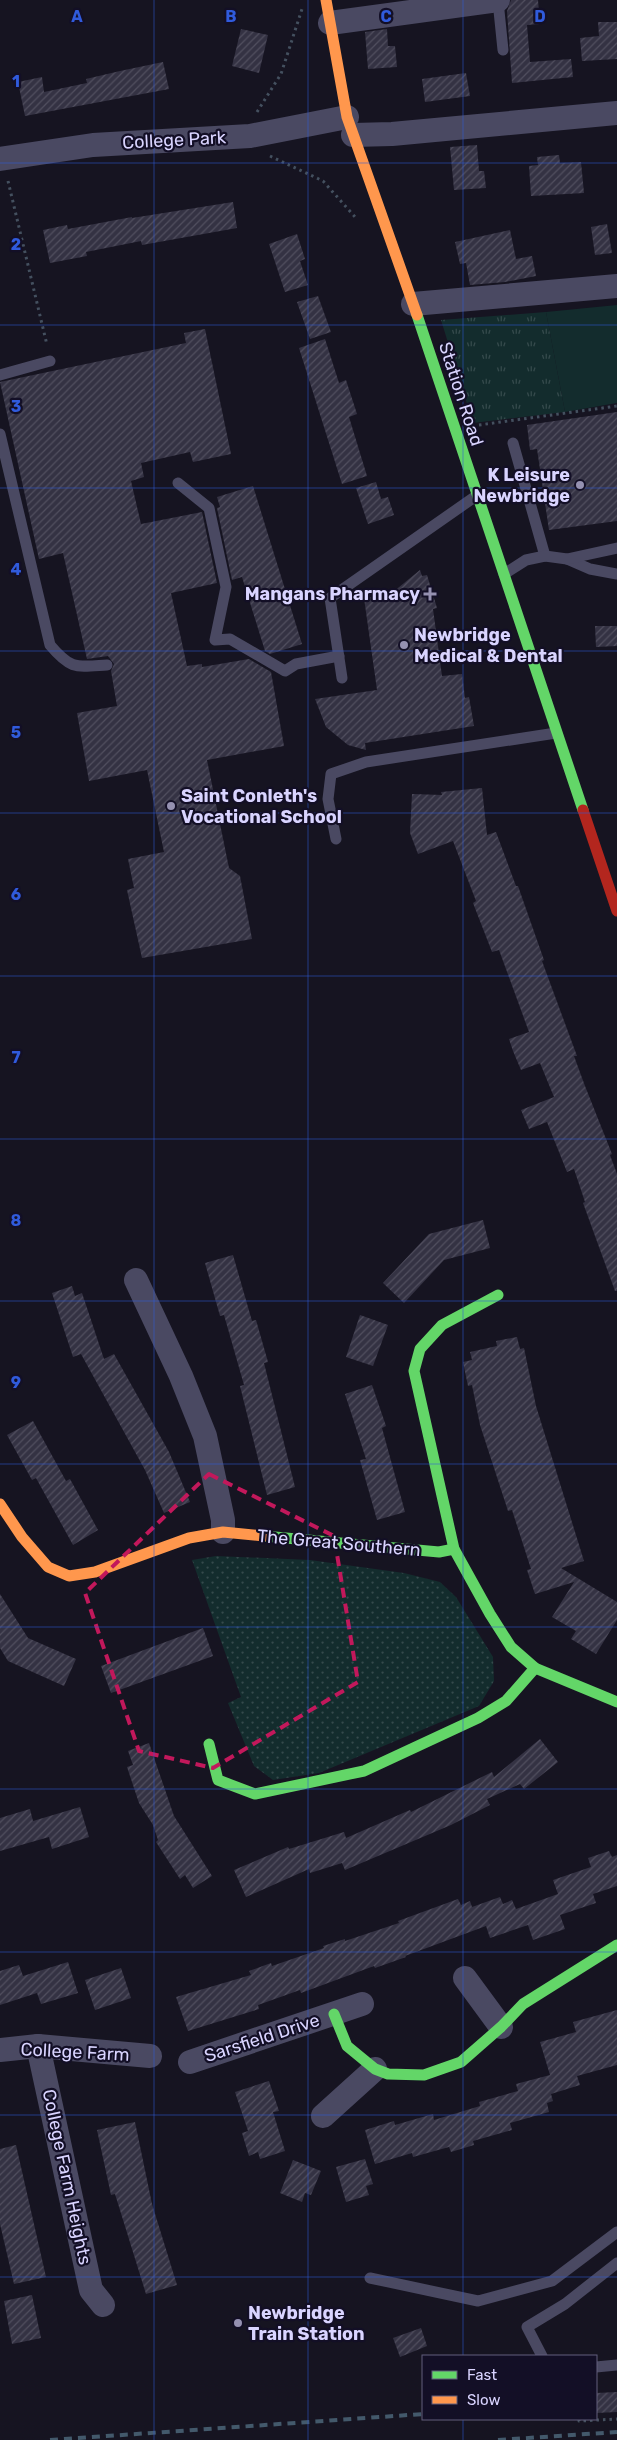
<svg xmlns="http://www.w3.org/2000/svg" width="617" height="2440" font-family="Rubik,sans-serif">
	<defs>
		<pattern id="grass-dots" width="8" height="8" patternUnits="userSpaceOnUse" patternTransform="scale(1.25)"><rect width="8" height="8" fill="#132c2d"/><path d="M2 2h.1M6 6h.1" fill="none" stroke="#354a4c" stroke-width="1.8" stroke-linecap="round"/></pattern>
		<pattern id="park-tufts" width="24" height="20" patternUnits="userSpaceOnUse" patternTransform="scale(1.25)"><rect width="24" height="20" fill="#132c2d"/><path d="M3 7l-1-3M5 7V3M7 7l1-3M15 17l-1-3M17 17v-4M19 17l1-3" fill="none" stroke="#354a4c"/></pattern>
		<pattern id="building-hatch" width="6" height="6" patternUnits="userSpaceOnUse" patternTransform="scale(1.25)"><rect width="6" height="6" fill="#343243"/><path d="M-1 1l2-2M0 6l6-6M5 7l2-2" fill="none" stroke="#514f5f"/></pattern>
	</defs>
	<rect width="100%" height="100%" fill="#161421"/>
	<path fill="url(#grass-dots)" d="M216 1556 310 1560 404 1573 440 1582 456 1597 493 1657 494 1681 479 1706 319 1773 273 1780 254 1766 228 1703 241 1697 192 1560Z"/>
	<path fill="url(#park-tufts)" d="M546 312 565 412 473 423 441 320Z"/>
	<path fill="#132c2d" d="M617 305V403L565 412 546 312Z"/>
	<g fill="url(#building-hatch)">
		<path d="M511 0H538L540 24 527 25 530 62 571 59 573 77 512 83 507 11Z"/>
		<path d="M598 22H617V59L582 61 580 38 599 36Z"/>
		<path d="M241 29 268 35 259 73 232 66Z"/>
		<path d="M387 29 388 46H395L397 67 368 69 365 32Z"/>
		<path d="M163 62 169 89 25 116 18 82 42 77 44 92 87 83 86 79 120 71Z"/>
		<path d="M466 73 470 96 425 102 422 79Z"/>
		<path d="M477 145 479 171H484L486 188 454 190 450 147Z"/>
		<path d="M559 155 560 163 581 162 584 193 531 196 529 166 538 165 537 157Z"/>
		<path d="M233 202 237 228 142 245 141 241 86 252 87 256 50 263 43 230 67 225 68 229 132 217V218Z"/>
		<path d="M607 224 612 253 595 255 591 227Z"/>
		<path d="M510 230 516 259 532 256 536 276 505 282 470 285 466 263 460 264 455 242Z"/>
		<path d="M297 234 305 259 300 261 308 285 285 292 269 244Z"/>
		<path d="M318 296 331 332 310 339 297 302Z"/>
		<path d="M205 329 231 454 193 462 190 452 141 463 144 477 131 481 141 524 202 512 217 583 171 593 187 666 202 664V667L249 659 271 672 284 746 207 760 229 868 240 876 252 939 142 958 127 890 134 888 128 859 164 852 147 770 89 781 77 713 117 706 111 671 114 664 108 656 87 659 63 553 39 559 0 382 186 343 184 333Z"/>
		<path d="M325 339 339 383 346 380 357 414 349 417 367 476 342 484 299 348Z"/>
		<path d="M617 412V521L549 530 537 449 530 450 527 425Z"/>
		<path d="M376 482 381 499 388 497 394 515 368 524 356 488Z"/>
		<path d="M253 486 302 644 270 654 265 651 242 577 232 580 217 508 220 507 217 497Z"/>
		<path d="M420 570 422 576 427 575 437 608 433 609 442 676 462 674 465 698 469 697 474 726 365 743 366 750 348 745 326 727 315 699 377 690 364 598 377 596 382 601Z"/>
		<path d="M595 626H617V646L596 647Z"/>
		<path d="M482 788 487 835 496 832 516 886H518L544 960 542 961 577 1056H574L585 1086 612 1154 610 1155 617 1174V1291H615L583 1203 585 1202 574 1169 567 1172 547 1122 529 1129 521 1110 554 1097 540 1063 521 1070 513 1051 509 1039 529 1032 499 950 492 952 473 903 476 901 453 841 418 854 410 833 412 794 442 795 441 792Z"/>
		<path d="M483 1220 490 1248 444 1260 404 1303 383 1283 429 1234Z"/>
		<path d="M233 1255 252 1321 256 1320 268 1362 264 1363 295 1487 267 1495 240 1386 244 1385 224 1315 220 1316 205 1263Z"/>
		<path d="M72 1286 75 1296 82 1293 104 1359 114 1354 169 1452 190 1502 164 1513 145 1470 81 1354 73 1357 52 1293Z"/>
		<path d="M360 1315 388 1325 373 1366 346 1357Z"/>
		<path d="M517 1337 520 1349 524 1348 536 1406 584 1561 561 1568 617 1602V1620L596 1654 571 1639 576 1631 552 1617 574 1582 535 1594 527 1570 531 1569 512 1510 508 1511 480 1425 472 1385 468 1386 463 1362 472 1360 470 1352 497 1346 496 1341Z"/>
		<path d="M372 1385 386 1426 382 1428 405 1512 377 1520 360 1460 366 1459 345 1394Z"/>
		<path d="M33 1421 66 1481 70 1479 98 1530 73 1545 36 1478 32 1480 7 1435Z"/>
		<path d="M0 1594 28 1638 76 1659 64 1686 8 1661 0 1648Z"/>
		<path d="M203 1628 213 1656 111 1693 101 1666Z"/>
		<path d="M540 1739 558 1762 524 1789 520 1784 487 1799 490 1805 451 1825 345 1870 342 1863 310 1873 309 1869 246 1897 234 1870 288 1847 289 1849 344 1832 346 1838 410 1810 411 1812 492 1772 494 1777Z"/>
		<path d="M149 1743 174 1816 212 1876 193 1888 185 1875 180 1879 156 1842 158 1840 153 1825 139 1803 127 1767 133 1765 128 1751Z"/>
		<path d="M80 1807 89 1837 52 1849 49 1837 0 1851V1818L30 1809 33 1821Z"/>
		<path d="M609 1851 612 1857 617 1855V1886L593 1894 596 1903 560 1915 565 1929 533 1940 528 1925 490 1938 486 1926 405 1956 406 1957 375 1968 374 1966 301 1993 300 1990 258 2005 259 2009 188 2031 176 1997 251 1975 249 1971 271 1963 272 1966 324 1948 323 1946 345 1939V1941L399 1923 398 1921 458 1899 461 1905 470 1901 472 1907 500 1897 503 1904 512 1900 516 1909 558 1894 553 1880 591 1867 588 1858Z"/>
		<path d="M68 1962 78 1993 41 2004 37 1993 0 2005V1971L19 1965 23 1976Z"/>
		<path d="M121 1968 131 1998 95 2010 85 1980Z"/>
		<path d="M617 2010V2065L577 2076 580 2085 551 2094 553 2101 547 2103 549 2112 510 2123 512 2130 473 2141 474 2145 451 2152 449 2147 413 2157 412 2153 375 2164 365 2130 394 2121 395 2125 433 2114 434 2120 480 2106 479 2102 518 2091 516 2084 550 2075 540 2042 576 2032 573 2022Z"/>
		<path d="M269 2081 279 2111 273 2112 285 2151 260 2159 258 2152 249 2156 242 2133 248 2131 235 2092Z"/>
		<path d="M135 2122 152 2204 177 2285 146 2294 115 2194 111 2195 97 2130Z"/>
		<path d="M16 2145 46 2277 14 2284 0 2224V2149Z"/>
		<path d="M365 2159 373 2184 366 2186 369 2195 346 2202 336 2167Z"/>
		<path d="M293 2160 321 2171 311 2195 305 2193 302 2202 280 2193Z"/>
		<path d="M32 2295 41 2338 12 2344 4 2301Z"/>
		<path d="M421 2328 427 2346 400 2357 393 2338Z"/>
		<path d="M617 2392V2412L596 2413V2393Z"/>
	</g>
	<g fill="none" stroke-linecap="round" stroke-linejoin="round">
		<g stroke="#44505f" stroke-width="3" stroke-dasharray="2.5 4" stroke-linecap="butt">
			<path d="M257 112 281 74 302 9"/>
			<path d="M270 156 323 181 356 218"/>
			<path d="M8 181 47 345"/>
			<path d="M479 425 617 406"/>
			<path d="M579 2419V2421L617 2419"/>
		</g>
		<g stroke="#4a4962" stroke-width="11">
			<path d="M498 1 503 50"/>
			<path d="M0 375 50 361"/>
			<path d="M0 434 50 645C71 670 76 667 107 665"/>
			<path d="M513 443 545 556"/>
			<path d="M178 483 209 508 226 587 215 640 230 639 285 671 296 664 339 656"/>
			<path d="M567 559 590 569 617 574"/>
			<path d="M504 574 526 560 545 556 567 559 617 548"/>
			<path d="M342 678 330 598 476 496"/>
			<path d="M336 839 328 799 331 774 366 762 556 733"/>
			<path d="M370 2278 478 2301 552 2281 617 2232"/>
			<path d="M542 2356 527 2327 565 2304 617 2263"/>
			<path d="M596 2367 617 2365"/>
		</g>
		<g stroke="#4a4962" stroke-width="24">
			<path d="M330 23 498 0"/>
			<path d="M353 135 392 134 617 113"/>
			<path d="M0 159 93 145 250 136 347 117"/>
			<path d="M413 304 617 286"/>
			<path d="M136 1280 181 1376 205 1436 223 1520V1532"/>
			<path d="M465 1978 501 2027"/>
			<path d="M38 2046 91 2290 103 2305"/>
			<path d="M0 2050 38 2046 150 2056"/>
			<path d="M190 2062 362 2004"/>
			<path d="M323 2116 375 2069"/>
		</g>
		<g stroke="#63d668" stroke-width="11">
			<path d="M417 315 583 810"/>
			<path d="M498 1295 442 1325 420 1349 414 1371 454 1549 490 1614 511 1647 535 1668 617 1702"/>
			<path d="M264 1536 439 1552 454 1549"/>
			<path d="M209 1744 218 1780 255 1794 364 1771 478 1718 506 1701 535 1668"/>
			<path d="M334 2014 347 2046 375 2069 388 2074 424 2075 461 2062 501 2027 523 2004 617 1945"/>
		</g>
		<g stroke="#ff974d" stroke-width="11">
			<path d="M326 0 347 117 417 315"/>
			<path d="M0 1504 22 1537 48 1567 69 1576 95 1572 189 1538 223 1532 264 1536"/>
		</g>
		<path stroke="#b3261e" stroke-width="11" d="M583 810 617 911"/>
		<g stroke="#43596b" stroke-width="4" stroke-dasharray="8 6" stroke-linecap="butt">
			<path d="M50 2440 423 2414"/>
			<path d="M498 2440 617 2432"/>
		</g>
	</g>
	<path fill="none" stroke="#c2185b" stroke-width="4" stroke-dasharray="10 6" stroke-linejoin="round" d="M209 1474 334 1536 358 1682 213 1768 139 1751 85 1593Z"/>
	<path fill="none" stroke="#305bdc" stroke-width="1" stroke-opacity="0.55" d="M154 0V2440M308 0V2440M463 0V2356M0 163H617M0 325H617M0 488H617M0 651H617M0 813H617M0 976H617M0 1139H617M0 1301H617M0 1464H617M0 1627H617M0 1789H617M0 1952H617M0 2115H617M0 2277H617M463 2419V2440"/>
	<g fill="#9591b1" stroke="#130f26" stroke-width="2">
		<circle cx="580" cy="485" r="5"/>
		<path d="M427.5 586.5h5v5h5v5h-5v5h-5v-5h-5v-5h5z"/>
		<circle cx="404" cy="645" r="5"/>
		<circle cx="171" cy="806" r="5"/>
		<circle cx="238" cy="2323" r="5"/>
	</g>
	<g text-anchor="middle" stroke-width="4.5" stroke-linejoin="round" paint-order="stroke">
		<g font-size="18" fill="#d9d4ff" stroke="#130f26">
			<text transform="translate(174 140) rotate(-3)" y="6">College Park</text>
			<text transform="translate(461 394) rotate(72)" y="6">Station Road</text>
			<text transform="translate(339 1543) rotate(5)" y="6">The Great Southern</text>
			<text transform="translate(262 2038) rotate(-18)" y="6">Sarsfield Drive</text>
			<text transform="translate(75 2052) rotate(3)" y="6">College Farm</text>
			<text transform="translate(67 2177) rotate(78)" y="6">College Farm Heights</text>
		</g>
		<g font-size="18" font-weight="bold" fill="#d9d4ff" stroke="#130f26" text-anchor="start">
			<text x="570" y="481" text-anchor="end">K Leisure<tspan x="570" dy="21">Newbridge</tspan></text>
			<text x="420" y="600" text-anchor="end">Mangans Pharmacy</text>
			<text x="414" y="641">Newbridge<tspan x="414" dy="21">Medical &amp; Dental</tspan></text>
			<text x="181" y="802">Saint Conleth's<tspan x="181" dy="21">Vocational School</tspan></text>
			<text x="248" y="2319">Newbridge<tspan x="248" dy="21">Train Station</tspan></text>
		</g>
	</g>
	<g font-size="16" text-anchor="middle" font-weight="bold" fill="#305bdc" stroke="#130f26" stroke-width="4.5" stroke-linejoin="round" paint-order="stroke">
		<text x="77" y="22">A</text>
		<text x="231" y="22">B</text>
		<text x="386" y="22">C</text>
		<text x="540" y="22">D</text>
		<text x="16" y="87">1</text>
		<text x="16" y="250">2</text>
		<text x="16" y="412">3</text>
		<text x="16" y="575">4</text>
		<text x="16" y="738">5</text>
		<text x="16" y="900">6</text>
		<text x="16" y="1063">7</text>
		<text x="16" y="1226">8</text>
		<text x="16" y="1388">9</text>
	</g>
	<rect x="422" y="2355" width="175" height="65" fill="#130f26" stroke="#625e7d"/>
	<rect x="432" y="2371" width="25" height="8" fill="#63d668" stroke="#625e7d"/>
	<text x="467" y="2380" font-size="15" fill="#d9d4ff">Fast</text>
	<rect x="432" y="2396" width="25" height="8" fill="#ff974d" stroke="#625e7d"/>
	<text x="467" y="2405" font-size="15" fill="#d9d4ff">Slow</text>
</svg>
